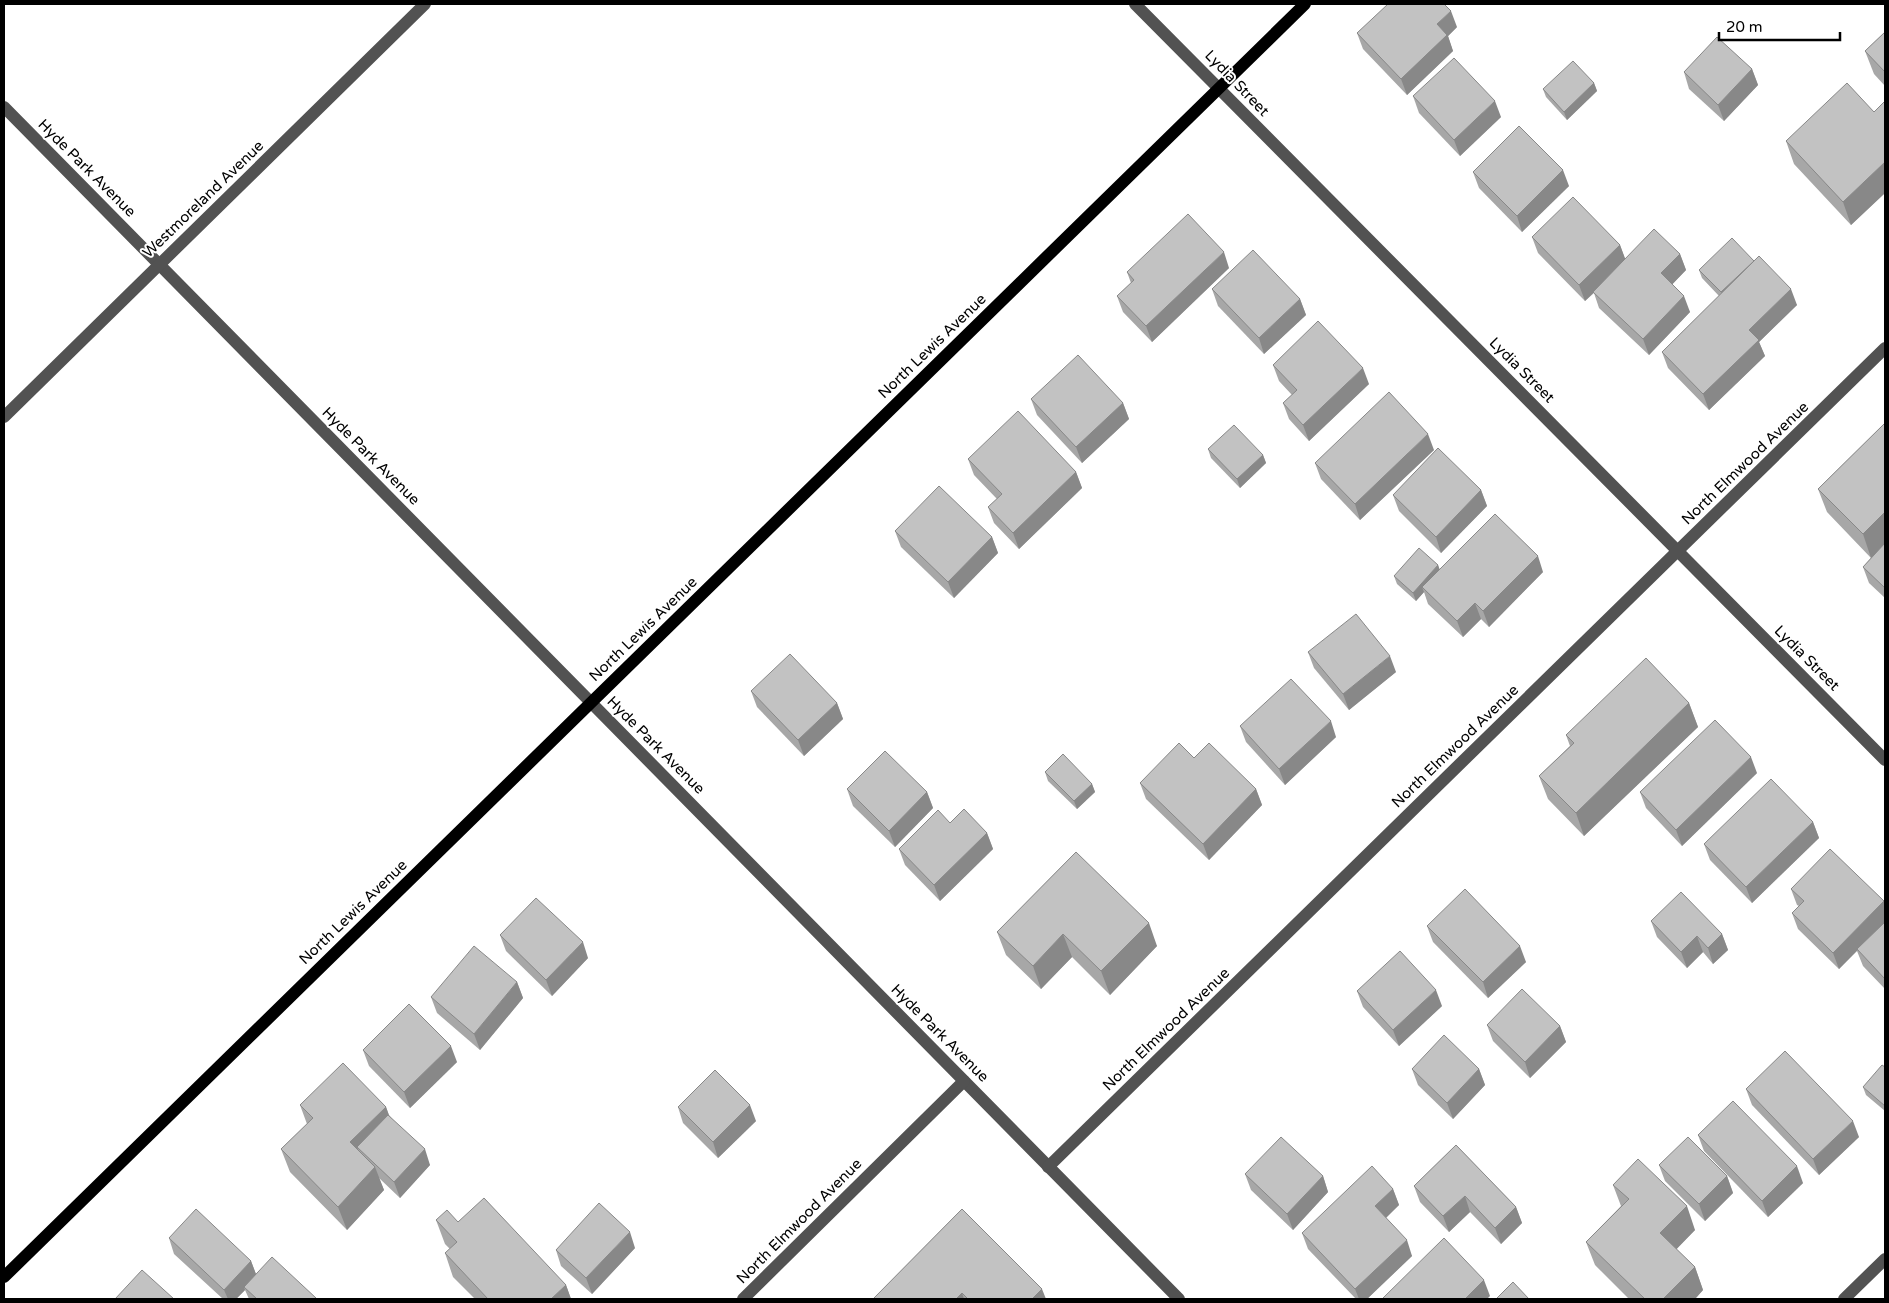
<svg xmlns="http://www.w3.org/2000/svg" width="1889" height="1303" font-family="'Varela Round',sans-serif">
	<rect width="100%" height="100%" fill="#fff"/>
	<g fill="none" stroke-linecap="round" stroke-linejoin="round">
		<g stroke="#525252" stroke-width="12">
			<path d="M1135 4 1885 760"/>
			<path d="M4 107 1179 1299"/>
			<path d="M4 417 425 4"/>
			<path d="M1048 1167 1885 348"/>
			<path d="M743 1299 964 1081"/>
			<path d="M1844 1299 1885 1259"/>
		</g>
		<path stroke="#000" stroke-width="12" d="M4 1277 1305 4"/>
	</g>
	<g fill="#a7a7a7">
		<path d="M1457 27 1448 36 1453 51 1407 95 1363 49 1357 33Z"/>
		<path d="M1885 32V86L1874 74 1865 51Z"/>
		<path d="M1752 69 1758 85 1724 121 1689 89 1684 72Z"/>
		<path d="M1594 83 1597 91 1567 120 1546 97 1543 89Z"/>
		<path d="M1413 96 1501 117 1460 156 1419 113Z"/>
		<path d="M1885 101V193L1851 225 1794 164 1786 141 1874 112Z"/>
		<path d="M1473 172 1569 186 1522 232 1479 188Z"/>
		<path d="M1532 237 1620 245 1625 259 1680 254 1686 270 1672 284 1690 312 1649 355 1599 308 1594 293 1585 301 1538 253Z"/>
		<path d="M1754 261 1797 305 1759 342 1765 356 1709 410 1668 368 1662 352 1719 296 1702 278 1699 270Z"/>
		<path d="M1229 268 1152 342 1123 312 1117 296 1131 283 1127 272Z"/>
		<path d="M1212 289 1300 299 1306 315 1264 354 1218 306Z"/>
		<path d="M1273 365 1369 384 1309 441 1289 419 1283 403 1292 395 1279 381Z"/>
		<path d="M1031 399 1123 403 1129 419 1082 463 1037 415Z"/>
		<path d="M1885 423V598L1869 583 1863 567 1871 558 1827 512 1818 489Z"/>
		<path d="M1208 449 1263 455 1266 463 1240 488 1211 458Z"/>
		<path d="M1434 450 1360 520 1321 479 1315 463Z"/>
		<path d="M968 459 1076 472 1082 488 1019 549 994 523 988 507 997 499 974 475Z"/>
		<path d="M1481 490 1487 506 1441 553 1399 511 1393 495Z"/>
		<path d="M895 531 992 537 998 553 954 598 901 547Z"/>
		<path d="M1438 565 1440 570 1543 572 1489 627 1481 619 1463 637 1428 604 1424 592 1416 601 1397 584 1394 576Z"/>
		<path d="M1308 652 1396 672 1349 710 1314 668Z"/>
		<path d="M751 691 837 703 843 719 804 756 757 707Z"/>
		<path d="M1689 703 1698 727 1584 836 1548 799 1539 776 1570 746 1566 735Z"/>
		<path d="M1240 726 1336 737 1285 785 1246 742Z"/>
		<path d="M1194 758 1256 789 1262 805 1209 860 1146 799 1140 783Z"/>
		<path d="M1045 772 1092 784 1095 792 1077 809 1048 781Z"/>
		<path d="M1757 773 1682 846 1646 808 1640 792Z"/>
		<path d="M847 789 927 792 933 808 895 847 853 806Z"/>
		<path d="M1813 822 1819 838 1752 903 1710 860 1704 844Z"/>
		<path d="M950 823 987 833 993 849 940 901 905 865 899 849Z"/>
		<path d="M1076 852 1157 946 1110 995 1072 957 1041 989 1006 955 997 932Z"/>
		<path d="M1791 889 1884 901 1885 906V989L1863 966 1857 951 1839 969 1798 929 1792 913 1799 906 1797 905Z"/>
		<path d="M1651 921 1722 934 1728 950 1713 964 1703 952 1687 968 1657 937Z"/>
		<path d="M1427 926 1526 962 1488 998 1433 942Z"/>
		<path d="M500 935 588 958 552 996 506 951Z"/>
		<path d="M517 982 523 998 480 1050 437 1013 431 997Z"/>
		<path d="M1357 991 1442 1006 1399 1046 1363 1007Z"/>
		<path d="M1487 1025 1560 1026 1566 1042 1530 1078 1493 1041Z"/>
		<path d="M363 1050 457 1062 410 1108 369 1066Z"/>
		<path d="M1885 1067V1111L1866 1095 1863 1087Z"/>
		<path d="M1412 1069H1479L1485 1085 1453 1119 1418 1085Z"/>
		<path d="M1746 1089 1859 1137 1819 1175 1752 1105Z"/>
		<path d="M300 1105 386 1107 389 1115 430 1165 400 1198 379 1178 384 1190 347 1230 290 1172 281 1149 307 1124Z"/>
		<path d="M678 1107 756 1121 718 1158 683 1123Z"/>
		<path d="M1698 1135 1803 1183 1768 1217 1704 1151Z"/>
		<path d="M1456 1145 1516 1207 1522 1223 1501 1244 1470 1212 1449 1232 1420 1202 1414 1186Z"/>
		<path d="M1659 1165 1727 1176 1733 1193 1705 1221 1665 1181Z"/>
		<path d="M1245 1174 1323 1176 1328 1192 1293 1230 1251 1190Z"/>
		<path d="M1613 1185 1695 1230 1676 1249 1695 1267 1703 1290 1695 1299H1629L1595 1265 1586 1242 1621 1206Z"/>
		<path d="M1393 1189 1399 1205 1385 1218 1412 1256 1367 1299H1356L1308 1249 1302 1233Z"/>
		<path d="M962 1209 1046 1299H873Z"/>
		<path d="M436 1220 458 1222 566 1285 571 1299H475L453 1277 445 1253 450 1249 445 1244Z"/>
		<path d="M169 1238 251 1261 256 1274 316 1299H249L245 1290 236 1299H223L174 1254Z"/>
		<path d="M635 1248 592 1294 561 1266 556 1250Z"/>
	</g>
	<g fill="#888">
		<path d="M1451 11 1457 27 1448 36 1453 51 1407 95 1401 79 1437 24Z"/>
		<path d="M1752 69 1758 85 1724 121 1718 105Z"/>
		<path d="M1594 83 1597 91 1567 120 1564 112Z"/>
		<path d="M1495 101 1501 117 1460 156 1454 140Z"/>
		<path d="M1885 162V193L1851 225 1843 202Z"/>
		<path d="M1563 170 1569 186 1522 232 1517 216Z"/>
		<path d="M1620 245 1626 261 1585 301 1579 285Z"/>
		<path d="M1224 252 1229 268 1152 342 1146 326Z"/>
		<path d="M1680 254 1686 270 1667 290 1661 273Z"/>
		<path d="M1754 261 1757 269 1724 301 1721 292Z"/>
		<path d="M1791 289 1797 305 1759 342 1765 356 1709 410 1703 394 1749 330Z"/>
		<path d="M1684 296 1690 312 1649 355 1643 339Z"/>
		<path d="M1300 299 1306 315 1264 354 1259 338Z"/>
		<path d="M1363 368 1369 384 1309 441 1303 425Z"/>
		<path d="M1123 403 1129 419 1082 463 1076 447Z"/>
		<path d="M1428 434 1434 450 1360 520 1355 504Z"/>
		<path d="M1263 455 1266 463 1240 488 1237 479Z"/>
		<path d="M1076 472 1082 488 1019 549 1013 533Z"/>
		<path d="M1481 490 1487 506 1441 553 1436 537Z"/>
		<path d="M1885 512V544L1871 558 1863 534Z"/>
		<path d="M992 537 998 553 954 598 948 582Z"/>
		<path d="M1538 556 1543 572 1489 627 1483 611Z"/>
		<path d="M1438 565 1441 574 1422 587 1424 592 1416 601 1413 593Z"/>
		<path d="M1475 603 1481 619 1463 637 1457 621Z"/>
		<path d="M1390 656 1396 672 1349 710 1343 694Z"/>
		<path d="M837 703 843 719 804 756 798 740Z"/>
		<path d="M1689 703 1698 727 1584 836 1576 813Z"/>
		<path d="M1331 721 1336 737 1285 785 1279 769Z"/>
		<path d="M1751 757 1757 773 1682 846 1676 830Z"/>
		<path d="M1092 784 1095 792 1077 809 1074 801Z"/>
		<path d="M1256 789 1262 805 1209 860 1203 844Z"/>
		<path d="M927 792 933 808 895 847 889 831Z"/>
		<path d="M1813 822 1819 838 1752 903 1746 887Z"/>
		<path d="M987 833 993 849 940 901 934 885Z"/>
		<path d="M1884 901 1885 906V922L1839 969 1833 953Z"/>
		<path d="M1149 923 1157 946 1110 995 1101 971Z"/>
		<path d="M1063 934 1072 957 1041 989 1033 966Z"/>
		<path d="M1722 934 1728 950 1713 964 1708 948Z"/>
		<path d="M1697 936 1703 952 1687 968 1681 952Z"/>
		<path d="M583 942 588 958 552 996 546 980Z"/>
		<path d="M1520 946 1526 962 1488 998 1483 982Z"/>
		<path d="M517 982 523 998 480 1050 474 1034Z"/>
		<path d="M1436 990 1442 1006 1399 1046 1393 1030Z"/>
		<path d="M1560 1026 1566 1042 1530 1078 1525 1062Z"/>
		<path d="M451 1046 457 1062 410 1108 404 1092Z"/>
		<path d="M1479 1069 1485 1085 1453 1119 1447 1103Z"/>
		<path d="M750 1105 756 1121 718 1158 713 1142Z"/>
		<path d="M386 1107 394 1130 357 1147 363 1161 350 1142Z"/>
		<path d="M1853 1121 1859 1137 1819 1175 1813 1159Z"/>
		<path d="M425 1149 430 1165 400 1198 394 1182Z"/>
		<path d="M1797 1166 1803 1183 1768 1217 1762 1201Z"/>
		<path d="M375 1167 384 1190 347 1230 338 1207Z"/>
		<path d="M1323 1176 1328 1192 1293 1230 1287 1214Z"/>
		<path d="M1727 1176 1733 1193 1705 1221 1699 1204Z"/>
		<path d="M1393 1189 1399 1205 1381 1223 1375 1206Z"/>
		<path d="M1465 1196 1470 1212 1449 1232 1443 1216Z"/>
		<path d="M1687 1206 1695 1230 1669 1257 1660 1233Z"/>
		<path d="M1516 1207 1522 1223 1501 1244 1495 1228Z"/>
		<path d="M630 1232 635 1248 592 1294 586 1278Z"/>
		<path d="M1407 1240 1412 1256 1367 1299H1359L1355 1289Z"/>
		<path d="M251 1261 257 1277 244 1287 245 1290 236 1299H228L224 1290Z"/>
		<path d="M1695 1267 1703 1290 1695 1299H1663Z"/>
		<path d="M1484 1280 1490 1296 1487 1299H1465Z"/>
		<path d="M566 1285 571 1299H551Z"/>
		<path d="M1042 1289 1046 1299H1032Z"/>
		<path d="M962 1293 964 1299H956Z"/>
	</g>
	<g fill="#c2c2c2" stroke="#888">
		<path d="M1388 4H1444L1451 11 1437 24 1447 35 1401 79 1357 33Z"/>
		<path d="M1885 32V72L1865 51Z"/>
		<path d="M1717 37 1752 69 1718 105 1684 72Z"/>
		<path d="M1454 58 1495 101 1454 140 1413 96Z"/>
		<path d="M1573 61 1594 83 1564 112 1543 89Z"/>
		<path d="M1847 83 1874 112 1885 101V162L1843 202 1786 141Z"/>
		<path d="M1519 126 1563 170 1517 216 1473 172Z"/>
		<path d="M1573 197 1620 245 1579 285 1532 237Z"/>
		<path d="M1188 214 1224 252 1146 326 1117 296 1134 280 1127 272Z"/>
		<path d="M1654 229 1680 254 1661 273 1684 296 1643 339 1593 292Z"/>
		<path d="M1732 238 1754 261 1721 292 1699 270Z"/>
		<path d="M1253 250 1300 299 1259 338 1212 289Z"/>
		<path d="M1759 256 1791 289 1749 330 1759 340 1703 394 1662 352Z"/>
		<path d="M1318 321 1363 368 1303 425 1283 403 1297 390 1273 365Z"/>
		<path d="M1078 355 1123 403 1076 447 1031 399Z"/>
		<path d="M1389 392 1428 434 1355 504 1315 463Z"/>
		<path d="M1018 411 1076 472 1013 533 988 507 1002 494 968 459Z"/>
		<path d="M1885 423V512L1863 534 1818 489Z"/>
		<path d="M1234 425 1263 455 1237 479 1208 449Z"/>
		<path d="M1438 448 1481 490 1436 537 1393 495Z"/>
		<path d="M939 486 992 537 948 582 895 531Z"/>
		<path d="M1495 514 1538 556 1483 611 1475 603 1457 621 1422 587Z"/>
		<path d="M1885 543V588L1863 567Z"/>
		<path d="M1419 548 1438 565 1413 593 1394 576Z"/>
		<path d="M1356 614 1390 656 1343 694 1308 652Z"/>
		<path d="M790 654 837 703 798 740 751 691Z"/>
		<path d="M1646 658 1689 703 1576 813 1539 776 1574 743 1566 735Z"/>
		<path d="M1291 679 1331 721 1279 769 1240 726Z"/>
		<path d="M1715 720 1751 757 1676 830 1640 792Z"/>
		<path d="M1179 743 1194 758 1209 743 1256 789 1203 844 1140 783Z"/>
		<path d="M885 751 927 792 889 831 847 789Z"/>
		<path d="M1063 754 1092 784 1074 801 1045 772Z"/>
		<path d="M1771 779 1813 822 1746 887 1704 844Z"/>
		<path d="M964 809 987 833 934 885 899 849 938 810 950 823Z"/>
		<path d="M1830 849 1884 901 1833 953 1792 913 1804 901 1791 889Z"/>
		<path d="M1076 852 1149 923 1101 971 1063 934 1033 966 997 932Z"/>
		<path d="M1465 889 1520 946 1483 982 1427 926Z"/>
		<path d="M1681 892 1722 934 1708 948 1697 936 1681 952 1651 921Z"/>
		<path d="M536 898 583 942 546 980 500 935Z"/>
		<path d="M1885 922V979L1857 949Z"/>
		<path d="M474 946 517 982 474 1034 431 997Z"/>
		<path d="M1400 951 1436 990 1393 1030 1357 991Z"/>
		<path d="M1522 989 1560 1026 1525 1062 1487 1025Z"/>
		<path d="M409 1004 451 1046 404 1092 363 1050Z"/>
		<path d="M1444 1035 1479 1069 1447 1103 1412 1069Z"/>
		<path d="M1785 1051 1853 1121 1813 1159 1746 1089Z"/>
		<path d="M343 1063 386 1107 350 1142 375 1167 338 1207 281 1149 313 1118 300 1105Z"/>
		<path d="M1882 1065 1885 1067V1106L1863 1087Z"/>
		<path d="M715 1070 750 1105 713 1142 678 1107Z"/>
		<path d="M1733 1101 1797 1166 1762 1201 1698 1135Z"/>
		<path d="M388 1115 425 1149 394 1182 357 1147Z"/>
		<path d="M1281 1137 1323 1176 1287 1214 1245 1174Z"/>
		<path d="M1688 1137 1727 1176 1699 1204 1659 1165Z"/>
		<path d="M1456 1145 1516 1207 1495 1228 1465 1196 1443 1216 1414 1186Z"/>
		<path d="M1638 1159 1687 1206 1660 1233 1695 1267 1663 1299H1645L1586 1242 1629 1199 1613 1185Z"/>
		<path d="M1372 1166 1393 1189 1375 1206 1407 1240 1355 1289 1302 1233Z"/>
		<path d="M484 1198 566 1285 551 1299H488L445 1253 457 1242 436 1220 447 1210 458 1222Z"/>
		<path d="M599 1203 630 1232 586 1278 556 1250Z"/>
		<path d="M196 1209 251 1261 224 1290 169 1238Z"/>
		<path d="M962 1209 1042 1289 1032 1299H968L962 1293 956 1299H873Z"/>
		<path d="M1444 1238 1484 1280 1465 1299H1382Z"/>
		<path d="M272 1257 316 1298 314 1299H257L244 1287Z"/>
		<path d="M142 1270 174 1299H115Z"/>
		<path d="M1513 1282 1529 1299H1496Z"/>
	</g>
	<g text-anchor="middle" stroke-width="4" stroke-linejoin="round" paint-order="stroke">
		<g font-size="15" fill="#000" stroke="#fff">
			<text transform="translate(1237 83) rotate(46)" y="5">Lydia Street</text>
			<text transform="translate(87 168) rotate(45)" y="5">Hyde Park Avenue</text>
			<text transform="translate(203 199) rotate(-44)" y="5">Westmoreland Avenue</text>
			<text transform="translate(932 346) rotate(-44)" y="5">North Lewis Avenue</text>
			<text transform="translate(1522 370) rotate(45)" y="5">Lydia Street</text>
			<text transform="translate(371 456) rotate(45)" y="5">Hyde Park Avenue</text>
			<text transform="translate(1745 463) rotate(-44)" y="5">North Elmwood Avenue</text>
			<text transform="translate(643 629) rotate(-44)" y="5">North Lewis Avenue</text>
			<text transform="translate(1807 658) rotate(45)" y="5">Lydia Street</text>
			<text transform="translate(656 745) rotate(45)" y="5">Hyde Park Avenue</text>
			<text transform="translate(1455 746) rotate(-44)" y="5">North Elmwood Avenue</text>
			<text transform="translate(353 912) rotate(-44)" y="5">North Lewis Avenue</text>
			<text transform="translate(1166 1029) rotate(-44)" y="5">North Elmwood Avenue</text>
			<text transform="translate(940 1033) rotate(45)" y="5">Hyde Park Avenue</text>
			<text transform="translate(799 1221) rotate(-45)" y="5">North Elmwood Avenue</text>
		</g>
	</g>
	<rect width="1889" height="1303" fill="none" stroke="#000000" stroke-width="10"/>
	<path d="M1719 32v8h121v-8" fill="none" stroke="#000000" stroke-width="2.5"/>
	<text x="1726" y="32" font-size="15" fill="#000000" stroke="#ffffff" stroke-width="4" paint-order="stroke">20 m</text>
</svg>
